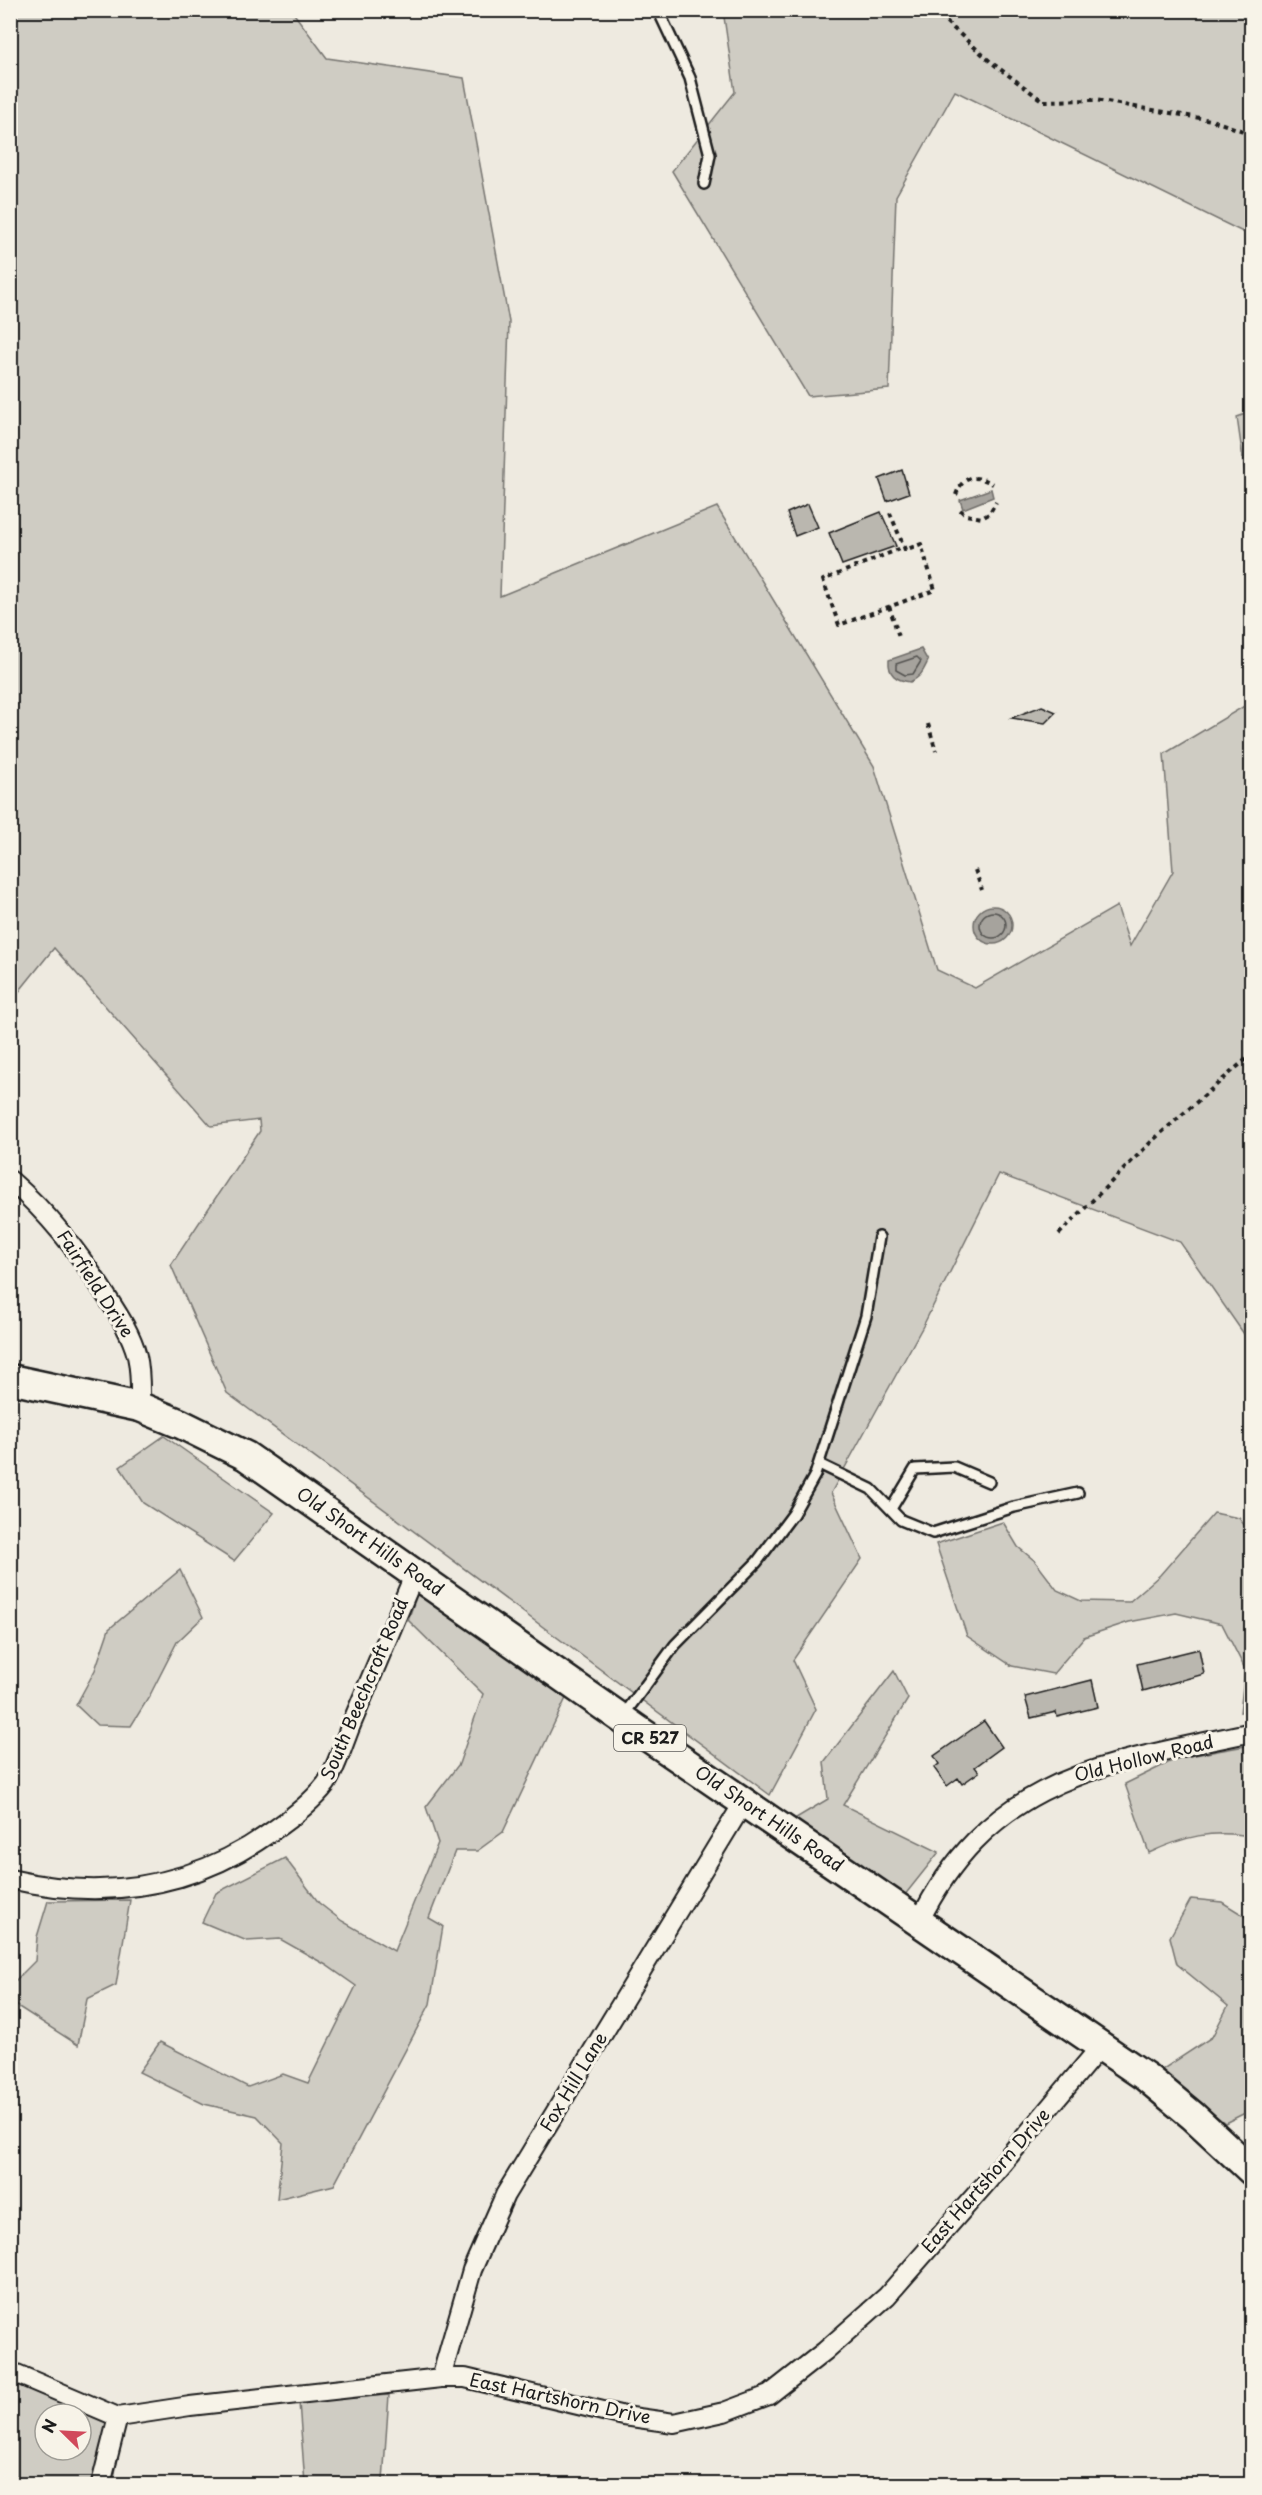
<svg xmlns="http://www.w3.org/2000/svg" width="1262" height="2495" font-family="'Playpen Sans',sans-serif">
	<rect width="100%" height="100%" fill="#eeeae0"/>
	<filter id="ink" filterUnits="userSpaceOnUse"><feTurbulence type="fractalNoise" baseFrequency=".0167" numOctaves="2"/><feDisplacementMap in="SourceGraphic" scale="12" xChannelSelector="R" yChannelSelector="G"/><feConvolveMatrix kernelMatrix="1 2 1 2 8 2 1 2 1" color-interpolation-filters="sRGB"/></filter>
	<g filter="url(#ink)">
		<g fill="#cfccc3" stroke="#767470" stroke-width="1.5" fill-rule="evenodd">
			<path d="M10 11H292L327 58 464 78 509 322 500 596 717 507 874 766 937 970 975 988 1117 906 1130 946 1173 871 1164 754 1251 702V1344L1180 1242 999 1174 923 1326 831 1493 862 1559 793 1660 816 1709 770 1795 227 1393 171 1265 260 1131 259 1120 211 1126 54 948 17 994 11 987Z"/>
			<path d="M720 11H1251V236L955 91 896 196 889 389 808 396 672 171 735 92 724 17Z"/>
			<path d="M1251 412H1252L1251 516 1237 417Z"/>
			<path d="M164 1436 274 1513 234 1561 143 1503 120 1467Z"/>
			<path d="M1214 1513 1239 1518 1251 1534V1710L1240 1712 1245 1669 1222 1624 1176 1613 1129 1622 1084 1637 1053 1674 1012 1666 967 1636 936 1544 1003 1522 1018 1547 1035 1561 1057 1590 1081 1601 1129 1602 1160 1575Z"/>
			<path d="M180 1570 203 1617 177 1642 149 1697 131 1726 97 1725 76 1705 95 1670 109 1629Z"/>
			<path d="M420 1586 567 1696 503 1832 477 1851H455L429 1918 443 1926 430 2004 334 2185 277 2199 283 2143 257 2116 204 2104 139 2072 160 2042 248 2087 283 2074 308 2083 356 1986 326 1965 280 1939 247 1941 202 1922 216 1893 285 1858 319 1903 342 1921 394 1951 438 1843 426 1807 459 1764 483 1694 408 1620Z"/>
			<path d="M894 1671 908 1699 843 1805 939 1852 904 1896 791 1821 828 1799 824 1762Z"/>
			<path d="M1251 1745V1836C1211 1830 1185 1836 1149 1853L1125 1784 1178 1758Z"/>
			<path d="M1191 1899 1222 1902 1251 1920V2110L1225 2123 1160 2071 1212 2037 1228 2006 1177 1964 1170 1937Z"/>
			<path d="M130 1900 116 1985 87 1999 78 2045 11 2002V1985L35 1961 37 1937 48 1901Z"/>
			<path d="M10 2374 123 2429 113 2484H11ZM45 2414H81V2450H45Z"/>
			<path d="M389 2395 383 2481 387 2484H305L299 2402Z"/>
		</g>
		<g fill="#a6a39d" stroke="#6f6d69" stroke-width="1.5">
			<path d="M991 489 993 497 963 509 960 500Z"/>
			<path d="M921 649 928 661C923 671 921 677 910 682 896 680 888 675 889 660Z"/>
			<circle cx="993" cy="925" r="19"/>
		</g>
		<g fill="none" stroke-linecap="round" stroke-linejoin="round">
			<g stroke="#535250" stroke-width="1.5">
				<path d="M917 657 921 661 913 674 905 675 896 670V664Z"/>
				<circle cx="993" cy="925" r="13"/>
			</g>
		</g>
		<g fill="#bab7af" stroke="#1c1c1c" stroke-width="1.5">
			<path d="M902 470 909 493 887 501 879 479Z"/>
			<path d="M808 504 818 527 795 536 787 513Z"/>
			<path d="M881 512 896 546 842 565 829 533Z"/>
			<path d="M1042 706 1056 712 1045 723 1011 718Z"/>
			<path d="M1199 1649 1204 1674 1143 1691 1137 1664Z"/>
			<path d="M1092 1680 1098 1707 1057 1717 1056 1712 1031 1718 1025 1697Z"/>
			<path d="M984 1721 1002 1747 975 1767 979 1772 962 1784 958 1778 947 1786 934 1768 939 1764 934 1756Z"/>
		</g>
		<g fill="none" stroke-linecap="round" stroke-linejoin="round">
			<g stroke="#1c1c1c" stroke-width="14">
				<g id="lane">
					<path d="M658 10 690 78 710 155 704 184"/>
					<path d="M819 1464 871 1489 901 1520 933 1533 1014 1507 1078 1493"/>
					<path d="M891 1509 915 1469 954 1467 989 1482"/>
					<path d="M623 1716 675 1645 757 1562 793 1514 815 1475 866 1316 879 1237"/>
				</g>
			</g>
			<g stroke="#1c1c1c" stroke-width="22">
				<g id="street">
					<path d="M10 1180C50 1215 77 1250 105 1294 118 1314 131 1333 137 1356 141 1373 140 1390 140 1407"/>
					<path d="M10 1879C104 1901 192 1888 271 1832 290 1819 312 1802 326 1784 336 1769 344 1742 351 1725 372 1674 394 1624 415 1573"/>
					<path d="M919 1922C992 1774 1107 1764 1252 1732"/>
					<path d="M10 2371 118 2417"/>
					<path d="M441 2378 472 2270 505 2195 744 1802"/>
					<path d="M118 2417 190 2406 441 2378H465L624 2416 674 2423 724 2412 769 2395 825 2351 887 2296 987 2182 1101 2046"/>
					<path d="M101 2484 118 2417"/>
				</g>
			</g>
			<g stroke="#1c1c1c" stroke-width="33">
				<path id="primary" d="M10 1379 140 1407 181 1424 246 1456 638 1730 1146 2077 1193 2116 1252 2171"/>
			</g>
			<g stroke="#1c1c1c" stroke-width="4" stroke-dasharray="4.5 4.5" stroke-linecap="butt">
				<path d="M933 10 992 63 1043 101 1095 100 1211 120 1252 134"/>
				<path d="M956 495C963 474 977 475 993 484"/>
				<path d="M960 510 966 515 982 518 989 514 996 502"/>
				<path d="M890 513 904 547 905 550 921 544 935 590 839 625 823 580 904 547"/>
				<path d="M889 606 899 637"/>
				<path d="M928 724 936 751"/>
				<path d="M975 870 982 890"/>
				<path d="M1059 1234 1153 1140 1252 1054"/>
			</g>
			<use href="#lane" stroke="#f7f3e8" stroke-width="9"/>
			<use href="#street" stroke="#f7f3e8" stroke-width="18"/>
			<use href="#primary" stroke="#f7f3e8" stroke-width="28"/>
		</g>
	</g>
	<g text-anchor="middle" stroke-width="6" stroke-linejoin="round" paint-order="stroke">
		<rect fill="#f7f3e8" stroke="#5e5c59" stroke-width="1.5" x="614" y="1725" width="72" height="26" rx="4.5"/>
		<g font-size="16" font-weight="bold" fill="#1c1c1c">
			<text x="650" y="1744">CR 527</text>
		</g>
		<g font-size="18" fill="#1c1c1c" stroke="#f7f3e8">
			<text transform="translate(95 1284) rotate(57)" y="6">Fairfield Drive</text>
			<text transform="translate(370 1542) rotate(35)" y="6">Old Short Hills Road</text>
			<text transform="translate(365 1689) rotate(-67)" y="6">South Beechcroft Road</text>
			<text transform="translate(1144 1759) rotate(-14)" y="6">Old Hollow Road</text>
			<text transform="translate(769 1819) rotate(34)" y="6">Old Short Hills Road</text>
			<text transform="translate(574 2082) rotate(-59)" y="6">Fox Hill Lane</text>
			<text transform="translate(986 2181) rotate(-49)" y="6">East Hartshorn Drive</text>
			<text transform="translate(560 2399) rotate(12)" y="6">East Hartshorn Drive</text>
		</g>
	</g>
	<rect width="1262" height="2495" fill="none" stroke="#f7f3e8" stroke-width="36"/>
	<rect x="18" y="18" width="1226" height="2459" fill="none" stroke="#1c1c1c" stroke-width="2" filter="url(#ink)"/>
	<g transform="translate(63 2432) rotate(294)"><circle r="28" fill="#f7f3e8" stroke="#9f9d96" stroke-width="1.5"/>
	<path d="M0-4.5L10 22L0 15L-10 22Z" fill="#d1495b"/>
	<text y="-9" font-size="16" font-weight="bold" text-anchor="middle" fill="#1c1c1c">N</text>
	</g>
</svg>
